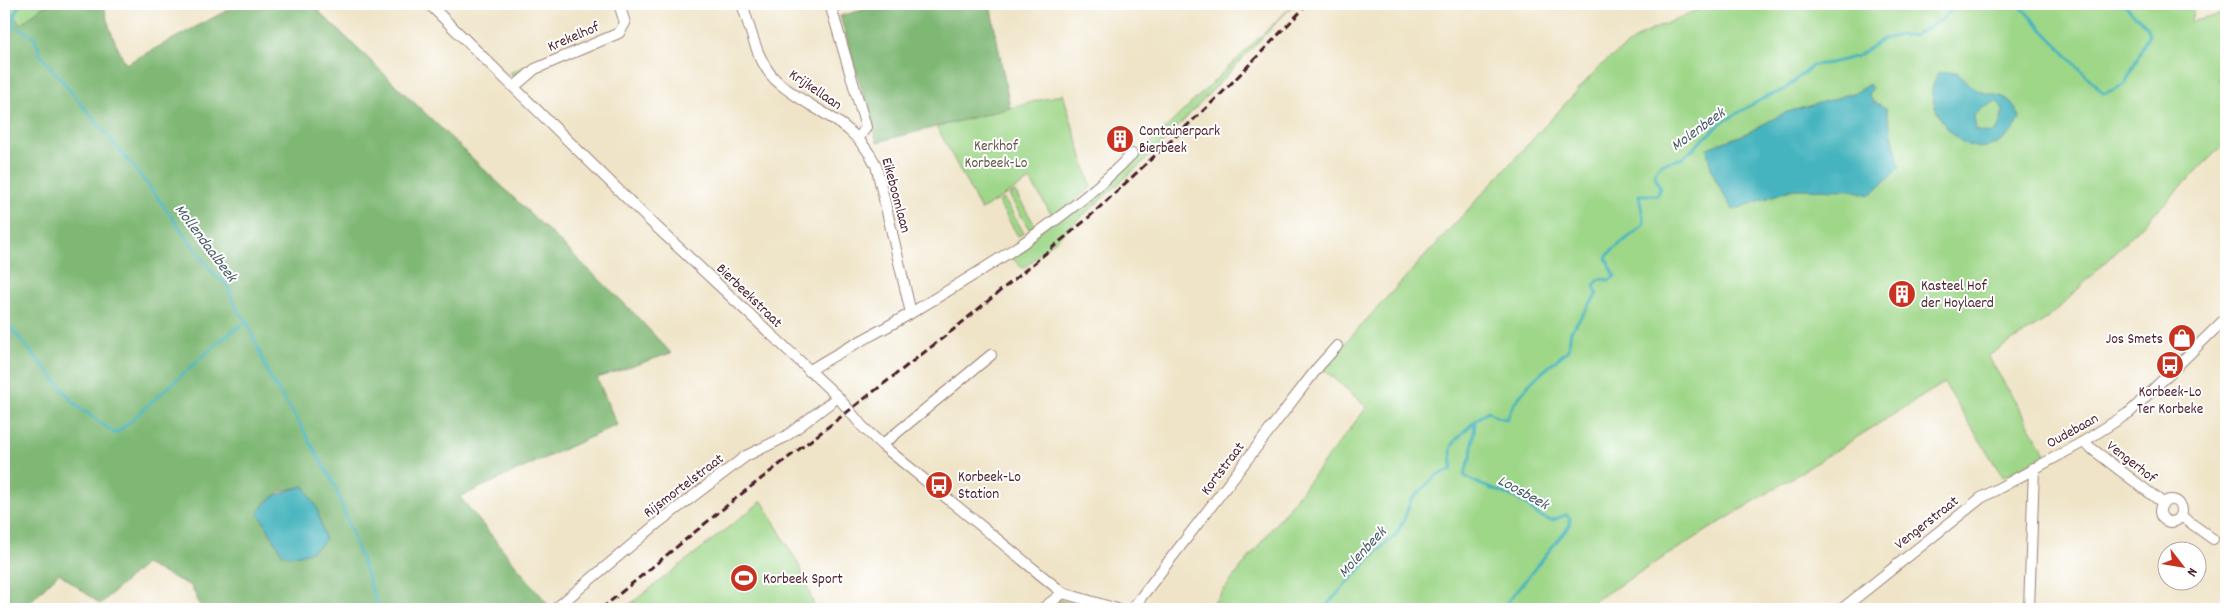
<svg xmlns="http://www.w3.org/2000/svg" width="2230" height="613" font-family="Dekko,sans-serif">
	<rect width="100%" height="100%" fill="#fff"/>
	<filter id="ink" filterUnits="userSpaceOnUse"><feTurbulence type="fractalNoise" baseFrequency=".02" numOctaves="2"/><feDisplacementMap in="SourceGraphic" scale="10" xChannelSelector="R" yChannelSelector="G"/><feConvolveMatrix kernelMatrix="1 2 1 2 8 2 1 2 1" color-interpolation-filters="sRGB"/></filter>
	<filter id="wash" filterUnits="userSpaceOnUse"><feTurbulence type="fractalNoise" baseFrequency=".0096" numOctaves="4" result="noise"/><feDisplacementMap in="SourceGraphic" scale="20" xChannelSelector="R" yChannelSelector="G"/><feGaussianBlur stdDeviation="1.12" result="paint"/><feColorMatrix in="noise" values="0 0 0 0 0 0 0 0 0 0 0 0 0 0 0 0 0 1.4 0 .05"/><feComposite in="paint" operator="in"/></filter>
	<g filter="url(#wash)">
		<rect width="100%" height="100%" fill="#efe4c7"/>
		<g fill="#9fd789" stroke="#747b5a">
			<path d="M7 4H52L41 8 20 26Z"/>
			<path d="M1294 4 1153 153 1023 269 1008 254 1101 186 1146 147Z"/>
			<path d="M1710 4H2194L2191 22 2226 13V67L2218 78 2226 86V142L2050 317 1988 356 2046 454 2003 477 1944 383 1581 609H1209L1367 407 1322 368 1601 65 1643 34Z"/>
			<path d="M529 64 530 67 523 73 513 76 510 73Z"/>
			<path d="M1063 94 1091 187 1054 218 1030 180 981 210 937 127Z"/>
			<path d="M1015 192 1035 225 1029 229 1009 195Z"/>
			<path d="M1004 199 1024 233 1018 236 998 202Z"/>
			<path d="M762 501 801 569 815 609H624Z"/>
			<path d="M1059 600 1093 609H1047Z"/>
		</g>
		<g fill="#7fb875" stroke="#646c50" fill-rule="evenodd">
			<path d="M4 4H7L20 25 41 8 52 4H104C107 26 116 45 126 64L239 4H311L627 306 671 353 597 378 617 425 460 497 551 608 549 609H202L191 586 145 564 100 604 59 573 23 609H9L4 605ZM304 486 301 555C283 558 285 555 276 542 265 526 265 523 264 504L281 491Z"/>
			<path d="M886 4H990L1010 108 877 142 840 16Z"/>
		</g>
		<g fill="#45b4be" stroke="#486a74" fill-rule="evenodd">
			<path d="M1957 72C1962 77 1968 85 1975 89 1997 100 2007 88 2020 117 2017 127 2013 131 2005 138 1972 165 1938 129 1932 95 1931 89 1935 80 1938 73ZM1997 101 2003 110C1999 128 2000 137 1976 130L1974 116 1983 108Z"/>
			<path d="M1869 84 1872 88 1869 96 1874 102 1886 108 1900 167 1870 195 1850 190 1793 189 1733 210C1720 190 1709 171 1707 148L1745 134 1784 113 1857 92Z"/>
			<path d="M304 486 317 508 325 540C317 551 295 560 282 553L258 512C271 494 284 492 304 486Z"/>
		</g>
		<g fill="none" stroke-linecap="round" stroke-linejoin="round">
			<g stroke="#45b4be" stroke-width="3">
				<path d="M19 4 12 25 35 37 40 54 149 186 213 273 226 284 238 311 247 321 270 378 300 424 335 486 379 609"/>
				<path d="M2018 4 2104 94 2125 84 2149 34 2148 27 2123 4"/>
				<path d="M4 320 77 406 116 434 221 340 247 321"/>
				<path d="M1475 424 1471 456 1464 475C1478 487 1504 491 1521 501 1531 507 1538 519 1551 520 1555 520 1561 516 1566 515L1570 518V525L1502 609"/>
				<path d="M1323 609 1376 552 1395 536 1403 522 1411 500 1437 475 1451 470C1454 462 1449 454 1452 447 1454 439 1480 416 1488 411L1497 417 1507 419 1513 405 1531 382 1568 350 1571 331 1597 294 1594 285 1600 279 1610 280 1615 276 1606 258C1610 248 1637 234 1644 223L1639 195H1657L1660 188 1654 173 1661 164 1683 158 1721 123 1765 97 1784 90 1813 65 1831 63 1858 56 1883 39 1900 35H1915L1942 19 1958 4"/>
			</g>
		</g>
	</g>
	<g filter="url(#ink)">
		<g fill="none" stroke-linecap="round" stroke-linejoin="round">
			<g stroke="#9c8279" stroke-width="12">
				<g id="minor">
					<path d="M429 4 646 217 838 397 862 426 882 445 1063 593 1117 609"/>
					<path d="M742 4C751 29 757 65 779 83 815 114 852 118 876 165L911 313"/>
					<path d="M830 4 866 127 859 138"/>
					<path d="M514 87 535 69 619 33 625 23 619 4"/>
					<path d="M809 371C842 349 878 333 911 313 988 267 1070 218 1132 154"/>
					<path d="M2083 442 2163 503"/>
					<path d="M882 445 991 355"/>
					<circle cx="2171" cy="511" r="11"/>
					<path d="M2181 516 2213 539"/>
					<path d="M555 609 659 522 746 456 785 437 838 397"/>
					<path d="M1042 609 1063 593"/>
					<path d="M1132 609 1319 366 1337 346"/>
					<path d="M1842 609 1981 498 2083 442 2130 412 2226 318"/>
					<path d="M2029 609 2034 468"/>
				</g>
			</g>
			<use href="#minor" stroke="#fff" stroke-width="10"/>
			<path stroke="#4a1f2b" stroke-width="3" stroke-dasharray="8 4" stroke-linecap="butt" d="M601 609 735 499 953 330 1087 219 1221 94 1308 4"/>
		</g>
	</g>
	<defs>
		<g id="building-disc" transform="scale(1.4375)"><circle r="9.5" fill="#c8321e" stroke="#fff"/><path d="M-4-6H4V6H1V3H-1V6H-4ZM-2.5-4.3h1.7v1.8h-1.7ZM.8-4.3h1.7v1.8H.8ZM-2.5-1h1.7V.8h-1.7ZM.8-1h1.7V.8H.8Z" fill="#fff"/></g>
		<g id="shop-disc" transform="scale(1.4375)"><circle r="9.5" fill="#c8321e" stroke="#fff"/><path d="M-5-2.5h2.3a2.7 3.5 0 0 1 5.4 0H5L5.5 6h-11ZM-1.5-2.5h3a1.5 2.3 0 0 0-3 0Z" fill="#fff"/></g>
		<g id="bus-disc" transform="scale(1.4375)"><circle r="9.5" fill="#c8321e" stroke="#fff"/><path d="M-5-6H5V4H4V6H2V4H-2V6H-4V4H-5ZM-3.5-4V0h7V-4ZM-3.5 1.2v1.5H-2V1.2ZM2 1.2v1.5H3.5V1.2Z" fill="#fff"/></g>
		<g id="stadium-disc" transform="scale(1.4375)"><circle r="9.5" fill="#c8321e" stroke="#fff"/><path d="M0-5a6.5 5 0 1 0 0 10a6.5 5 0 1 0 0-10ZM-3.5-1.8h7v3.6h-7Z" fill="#fff"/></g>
	</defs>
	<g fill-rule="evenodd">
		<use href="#building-disc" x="1120" y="139"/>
		<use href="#building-disc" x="1902" y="294"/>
		<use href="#shop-disc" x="2182" y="338"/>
		<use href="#bus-disc" x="2170" y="365"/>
		<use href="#bus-disc" x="939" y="485"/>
		<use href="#stadium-disc" x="744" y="578"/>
	</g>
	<g text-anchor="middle" stroke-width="4" stroke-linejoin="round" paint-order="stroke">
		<g font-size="15" fill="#4a1f2b" stroke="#fff">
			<text transform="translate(573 36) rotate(-23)" y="5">Krekelhof</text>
			<text transform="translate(816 89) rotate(34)" y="5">Krijkellaan</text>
			<text transform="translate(897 195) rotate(75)" y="5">Eikeboomlaan</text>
			<text transform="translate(750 295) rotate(44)" y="5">Bierbeekstraat</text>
			<text transform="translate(2072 430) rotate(-29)" y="5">Oudebaan</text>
			<text transform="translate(2132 461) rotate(38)" y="5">Vengerhof</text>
			<text transform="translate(1222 468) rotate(-53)" y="5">Kortstraat</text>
			<text transform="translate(683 485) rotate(-37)" y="5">Rijsmortelstraat</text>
			<text transform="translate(1926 522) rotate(-38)" y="5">Vengerstraat</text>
		</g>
		<g font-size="15" fill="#4a1f2b" stroke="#fff" text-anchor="start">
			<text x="1139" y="135">Containerpark<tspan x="1139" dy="17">Bierbeek</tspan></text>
			<text x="1921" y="290">Kasteel Hof<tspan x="1921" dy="17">der Hoylaerd</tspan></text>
			<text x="2163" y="343" text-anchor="end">Jos Smets</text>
			<text x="2170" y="396" text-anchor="middle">Korbeek-Lo<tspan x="2170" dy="17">Ter Korbeke</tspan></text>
			<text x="958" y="481">Korbeek-Lo<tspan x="958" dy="17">Station</tspan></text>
			<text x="763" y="583">Korbeek Sport</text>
		</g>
		<g font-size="15" fill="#645647" stroke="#fff">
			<text x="996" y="150">Kerkhof<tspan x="996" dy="17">Korbeek-Lo</tspan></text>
		</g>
		<g font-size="16" font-style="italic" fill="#485b66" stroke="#fff">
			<text transform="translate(1697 128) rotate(-36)" y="6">Molenbeek</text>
			<text transform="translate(207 242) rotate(53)" y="6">Mollendaalbeek</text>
			<text transform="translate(1524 491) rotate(29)" y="6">Loosbeek</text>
			<text transform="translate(1361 551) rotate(-47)" y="6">Molenbeek</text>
		</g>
	</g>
	<rect width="2230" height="613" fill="none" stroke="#fff" stroke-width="20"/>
	<g transform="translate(2182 566) rotate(121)"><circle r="24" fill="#ffffff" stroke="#b7a5aa"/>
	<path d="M0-4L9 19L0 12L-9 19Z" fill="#c8321e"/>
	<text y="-8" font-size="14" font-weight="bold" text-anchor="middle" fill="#4a1f2b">N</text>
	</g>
</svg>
